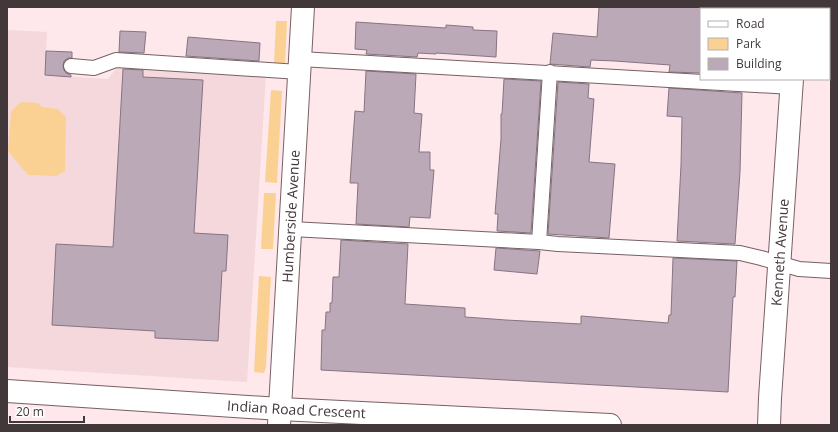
<svg xmlns="http://www.w3.org/2000/svg" width="838" height="432" font-family="'Open Sans',sans-serif">
	<rect width="100%" height="100%" fill="#fee8eb"/>
	<path fill="#f4d8db" d="M7 30 47 32 45 75 108 79 118 66 266 74 247 382 7 367Z"/>
	<g fill="#fbd193">
		<path d="M276 21H287L285 65 274 64Z"/>
		<path d="M271 90 282 91 277 183 265 182Z"/>
		<path d="M21 102 38 103 42 107 58 109 66 117 65 171 56 176 28 175 8 151 11 111Z"/>
		<path d="M264 193H276L273 249H261Z"/>
		<path d="M259 276 271 277 266 367 264 373 254 372Z"/>
	</g>
	<g fill="#bca9b7" stroke="#867482">
		<path d="M599 7H701V73L669 72 670 65 615 61 591 60 590 67 550 64 553 33 597 37Z"/>
		<path d="M356 22 446 28V25L473 27V30L497 31 496 57 436 53V54L418 53 417 57 366 54 367 50 355 49Z"/>
		<path d="M120 31 146 32 144 53 119 52Z"/>
		<path d="M188 37 260 43 259 61 186 56Z"/>
		<path d="M46 51 72 52V58H68L64 61 63 66 64 70 66 73 71 75V77L45 75Z"/>
		<path d="M123 69 143 70V77L203 80 194 233 228 235 226 271H222L218 341 155 338V331L52 325 56 244 113 247Z"/>
		<path d="M366 71 416 74 414 113 422 114 419 152H430V170H434L430 218 410 217 409 227 356 224 358 183H350L353 138 355 111 364 112Z"/>
		<path d="M504 79 541 81 531 233 497 231 498 214H495L501 139V114H502Z"/>
		<path d="M558 82 589 84 588 98 594 99 589 162 615 164 609 238 548 234Z"/>
		<path d="M669 88 742 93 740 172 735 244 677 241 681 165 682 117 667 116Z"/>
		<path d="M341 240 408 244 405 304 465 308V317L506 320 581 324V316L668 323 669 315H671L673 258 737 261 735 297H733L728 392 321 370 322 330H325L326 312H330V303H332L333 277H339Z"/>
		<path d="M496 248 540 251 537 274 494 270Z"/>
	</g>
	<g fill="none" stroke-linecap="round" stroke-linejoin="round">
		<g stroke="#776063" stroke-width="16">
			<g id="lane">
				<path d="M829 10H831"/>
				<path d="M300 59 792 87"/>
				<path d="M71 66 94 68 116 60 299 72"/>
				<path d="M291 229 539 242 558 244 740 253 761 258 799 269 831 271"/>
				<path d="M539 242 550 72"/>
			</g>
		</g>
		<g stroke="#776063" stroke-width="24">
			<g id="street">
				<path d="M797 9V7"/>
				<path id="s1" d="M7 391 280 409 610 425"/>
				<path id="s2" d="M279 425 303 7"/>
				<path id="s3" d="M769 425 770 398 792 79"/>
			</g>
		</g>
		<use href="#lane" stroke="#fff" stroke-width="14"/>
		<use href="#street" stroke="#fff" stroke-width="22"/>
	</g>
	<g text-anchor="middle" stroke-width="3" stroke-linejoin="round" paint-order="stroke">
		<g font-size="14" fill="#423839" stroke="#fff">
			<text dy="5" stroke="none"><textPath href="#s2" startOffset="209">Humberside Avenue</textPath></text>
			<text dy="5" stroke="none"><textPath href="#s3" startOffset="173">Kenneth Avenue</textPath></text>
			<text dy="5" stroke="none"><textPath href="#s1" startOffset="290">Indian Road Crescent</textPath></text>
		</g>
	</g>
	<rect width="838" height="432" fill="none" stroke="#423839" stroke-width="16"/>
	<rect x="700" y="8" width="130" height="72" fill="#ffffff" stroke="#b3afb0"/>
	<rect x="708" y="21" width="20" height="6" fill="#ffffff" stroke="#b3afb0"/>
	<text x="736" y="28" font-size="12" fill="#423839">Road</text>
	<rect x="708" y="38" width="20" height="12" fill="#fbd193" stroke="#b3afb0"/>
	<text x="736" y="48" font-size="12" fill="#423839">Park</text>
	<rect x="708" y="58" width="20" height="12" fill="#bca9b7" stroke="#b3afb0"/>
	<text x="736" y="68" font-size="12" fill="#423839">Building</text>
	<path d="M10 416v6h74v-6" fill="none" stroke="#423839" stroke-width="2"/>
	<text x="16" y="416" font-size="12" fill="#423839" stroke="#ffffff" stroke-width="3" paint-order="stroke">20 m</text>
</svg>
